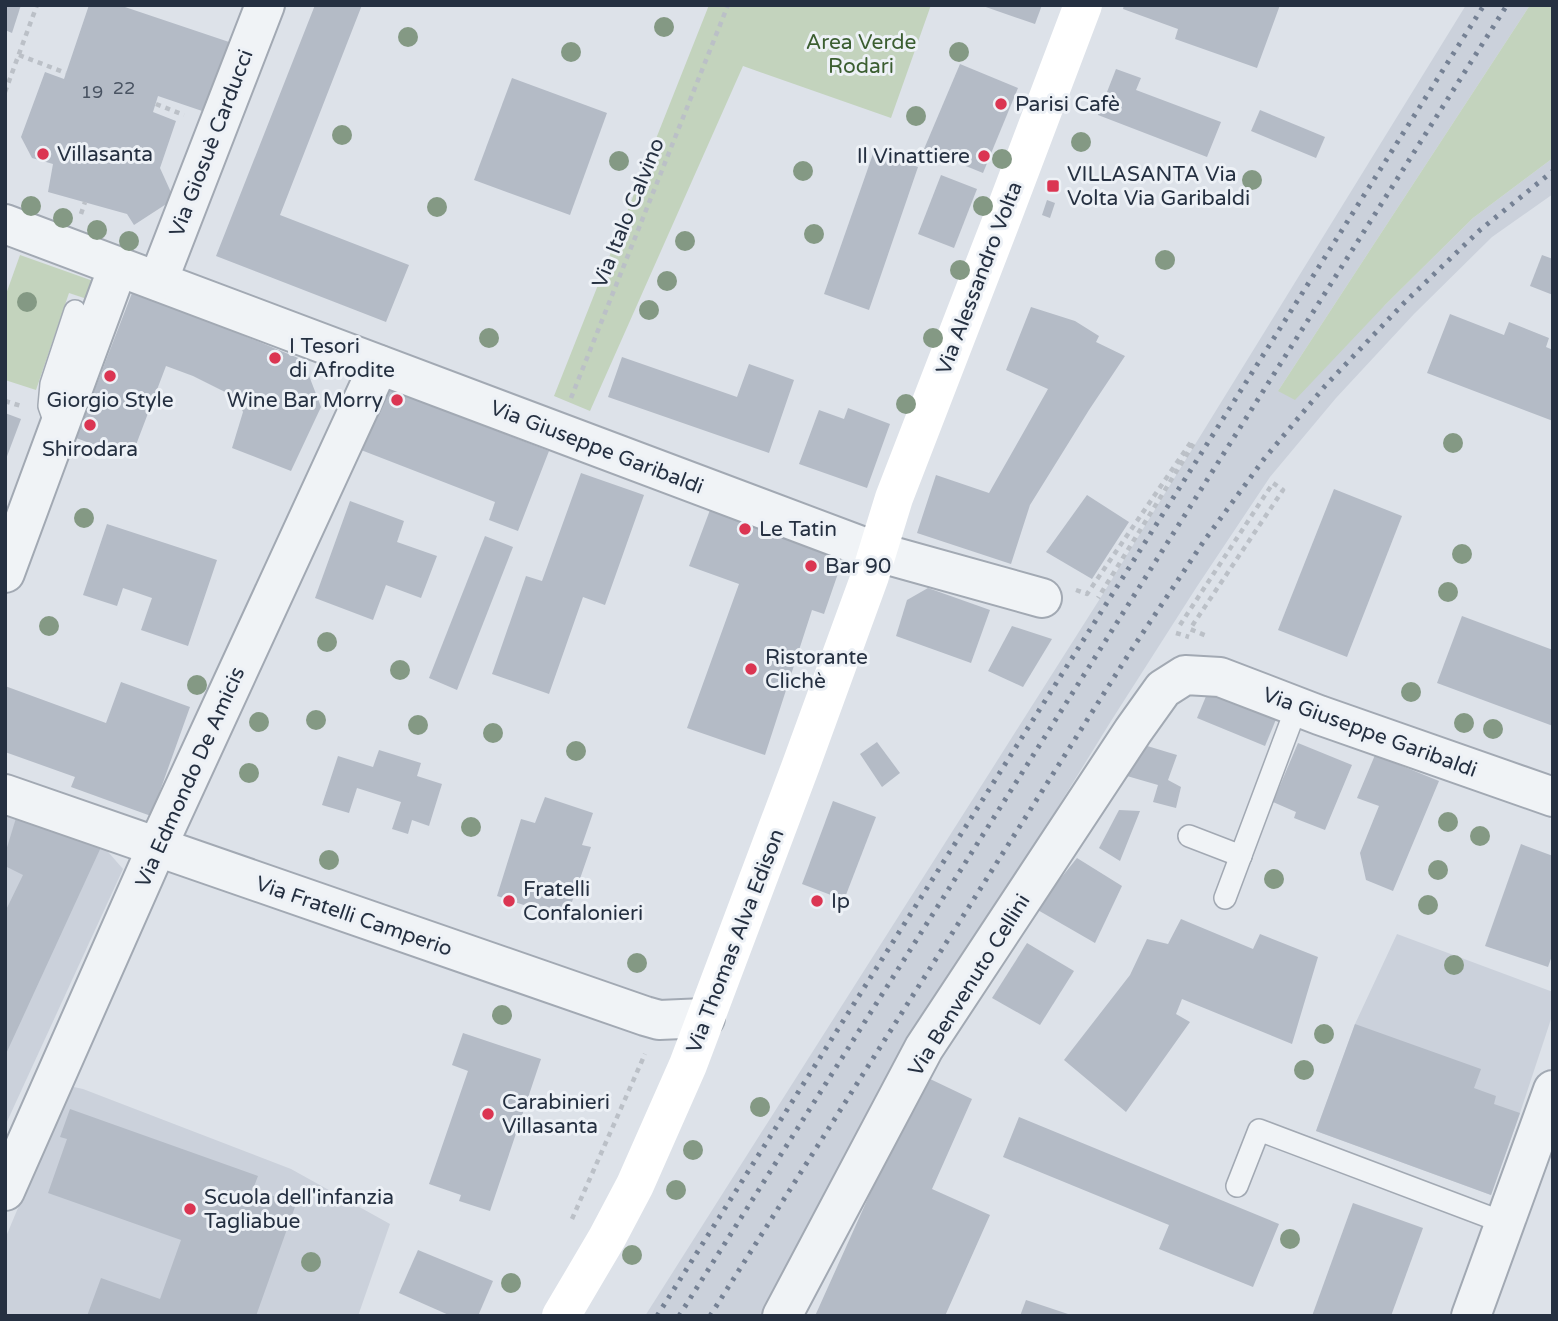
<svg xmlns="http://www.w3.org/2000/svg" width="1558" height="1321" font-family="'Varela Round',sans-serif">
	<rect width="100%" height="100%" fill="#dde2e9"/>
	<g fill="#cbd1db">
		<path d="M1466 5H1530L1278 391 1385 305 1473 218 1553 158V194L1492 237 1414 314 1336 398 1270 477 1196 588 1111 721 913 1042 766 1316H645L1101 597Z"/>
		<path d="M5 814 102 845 123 869 5 1126Z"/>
		<path d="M1397 934 1553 992V1013L1520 1113 1491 1195 1316 1131 1355 1024Z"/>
		<path d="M69 1086 83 1089 291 1169 390 1224 358 1316H5V1239Z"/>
	</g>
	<g fill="#c3d3bd">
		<path d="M709 5H931L891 118 743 66 590 411 554 396Z"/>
		<path d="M1530 5H1553V158L1473 218 1385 305 1295 400 1278 391Z"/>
		<path d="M20 255 96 282 90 300 69 293 36 390 5 380V297Z"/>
	</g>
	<g fill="#b4bbc6">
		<path d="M5 5H21L12 33 5 30Z"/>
		<path d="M89 5H119L235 44 211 114 158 96 153 112 176 121 160 168 174 199 134 225 127 214 48 192 53 164 32 158 21 137 45 72 64 79Z"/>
		<path d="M315 5H362L280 215 409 265 386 322 216 256Z"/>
		<path d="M980 5H1042L1035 24Z"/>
		<path d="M1124 5H1280L1257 68 1175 39 1178 29 1123 9Z"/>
		<path d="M960 64 1018 88 983 173 924 149Z"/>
		<path d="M1116 69 1141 78 1136 90 1221 122 1207 157 1098 115Z"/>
		<path d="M512 78 607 113 570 215 474 180Z"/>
		<path d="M1260 110 1325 137 1316 158 1251 131Z"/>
		<path d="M874 151 918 167 869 310 824 294Z"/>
		<path d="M941 175 977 189 954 248 918 234Z"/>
		<path d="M1047 200 1055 203 1050 218 1042 215Z"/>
		<path d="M1542 255 1553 259V295L1530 286Z"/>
		<path d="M132 293 213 323 303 360 321 407 291 471 232 448 243 412 237 398 193 376 166 366 131 458 76 438Z"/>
		<path d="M1031 307 1075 321 1099 336 1096 342 1125 356 1089 410 1030 505 1011 564 917 533 936 475 989 493 1048 389 1006 370Z"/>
		<path d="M1450 314 1504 335 1509 322 1549 338 1546 347 1553 350V421L1427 373Z"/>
		<path d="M622 357 737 397 749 364 794 380 769 453 608 397Z"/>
		<path d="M386 388 549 451 518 531 489 520 495 502 361 450Z"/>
		<path d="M848 408 890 424 867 488 799 464 819 410 844 419Z"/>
		<path d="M5 413 21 419 6 459H5Z"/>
		<path d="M581 473 644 495 605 605 583 597 549 694 492 674 526 576 542 581Z"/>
		<path d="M1334 489 1402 516 1347 657 1278 630Z"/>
		<path d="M1087 495 1129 522 1092 579 1046 552Z"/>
		<path d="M350 501 404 521 397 542 437 556 421 598 386 585 373 620 315 598Z"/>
		<path d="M710 510 844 556 824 614 812 610 765 755 687 728 739 584 689 566Z"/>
		<path d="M107 524 217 560 188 646 141 630 152 598 123 588 117 606 83 595Z"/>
		<path d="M485 536 513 547 457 690 429 678Z"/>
		<path d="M928 588 990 610 971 663 896 636 907 600Z"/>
		<path d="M1462 616 1553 650V726L1437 683Z"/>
		<path d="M1012 626 1052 639 1023 687 988 671Z"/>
		<path d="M121 682 190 707 151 816 71 787 75 777 5 752V686L106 723Z"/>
		<path d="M1209 689 1277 717 1265 746 1197 718Z"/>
		<path d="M877 742 900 773 882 787 860 754Z"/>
		<path d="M1298 743 1352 765 1325 830 1294 818 1296 812 1273 802Z"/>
		<path d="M1144 745 1177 755 1168 780 1181 787 1176 808 1153 802 1158 785 1127 776Z"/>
		<path d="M379 750 421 763 417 776 442 784 429 826 412 820 408 834 392 829 401 802 357 788 349 813 322 805 338 756 373 767Z"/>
		<path d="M1375 755 1439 781 1393 891 1366 880 1360 853 1379 806 1357 798Z"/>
		<path d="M545 797 593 813 582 845 591 847 566 919 497 896 521 819 535 823Z"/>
		<path d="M833 801 876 817 844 900 802 884Z"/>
		<path d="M1119 810 1140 811 1120 861 1099 848Z"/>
		<path d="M16 818 102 845 5 1056V912L23 875 5 866V854Z"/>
		<path d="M1521 844 1553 856V953L1548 967 1485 946Z"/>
		<path d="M1077 858 1122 886 1095 943 1036 909Z"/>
		<path d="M1181 919 1253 949 1260 934 1318 957 1292 1044 1182 999 1176 1014 1190 1022 1126 1112 1064 1060 1130 975 1147 939 1168 944Z"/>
		<path d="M1027 943 1074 971 1040 1025 992 998Z"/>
		<path d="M1355 1024 1481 1069 1474 1088 1496 1096 1494 1104 1520 1113 1491 1195 1316 1131Z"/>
		<path d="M463 1033 541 1059 490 1211 459 1201 461 1195 429 1184 468 1071 452 1065Z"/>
		<path d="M928 1078 972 1099 932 1189 990 1215 945 1316H815L882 1167Z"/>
		<path d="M70 1109 258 1176 253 1189 296 1204 256 1316H87L101 1278 160 1299 181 1240 48 1193 67 1139 60 1137Z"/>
		<path d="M1019 1117 1279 1224 1253 1287 1159 1249 1169 1225 1003 1157Z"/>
		<path d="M1353 1203 1423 1228 1391 1316H1312Z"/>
		<path d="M418 1250 493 1281 478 1316H451L399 1293Z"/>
		<path d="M1026 1300 1071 1315V1316H1020Z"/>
	</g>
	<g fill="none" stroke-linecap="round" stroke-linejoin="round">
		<g stroke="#a2a9b3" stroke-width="24">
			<g id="lane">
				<path d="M54 420 49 406 51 384 75 311"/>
				<path d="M1189 836 1241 856"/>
				<path d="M1225 898 1297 706"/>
				<path d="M1237 1186 1259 1130 1505 1223"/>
			</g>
		</g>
		<g stroke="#a2a9b3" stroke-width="42">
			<g id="street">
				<path d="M5 224 877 552 1042 598"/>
				<path d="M158 281 265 5"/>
				<path d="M5 573 118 267"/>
				<path d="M5 794 645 1016 659 1020 705 1018"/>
				<path d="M5 1191 157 847 379 365"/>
				<path d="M782 1316 924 1048 1133 731 1163 689 1185 675 1220 677 1319 715 1553 797"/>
				<path d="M1471 1316 1553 1090"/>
			</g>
		</g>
		<g stroke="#bbc0c7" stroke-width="4.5" stroke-dasharray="5 5" stroke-linecap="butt">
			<path d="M19 55 66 73"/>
			<path d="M5 92 37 5"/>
			<path d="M156 104 184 115"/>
			<path d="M81 214 85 202"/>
			<path d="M571 398 728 5"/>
			<path d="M5 401 21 406"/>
			<path d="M1076 590 1087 594 1191 442 1194 443 1098 598"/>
			<path d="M1180 625 1273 483 1283 490 1190 629 1209 637"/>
			<path d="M1176 633 1189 637"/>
			<path d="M572 1219 645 1054"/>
		</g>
		<use href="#lane" stroke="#f0f3f6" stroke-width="21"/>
		<use href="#street" stroke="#f0f3f6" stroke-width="38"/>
		<path stroke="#fff" stroke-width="38" d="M561 1316 607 1238 635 1185 688 1065 801 765 870 576 894 498 1000 224 1083 5"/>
		<g stroke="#758194" stroke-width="5" stroke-dasharray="3.5 7" stroke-linecap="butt">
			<path d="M657 1316 1484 5"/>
			<path d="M679 1316 1507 5"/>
			<path d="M710 1316 1132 649 1204 541 1264 459 1325 386 1403 304 1480 230 1553 171"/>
		</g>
	</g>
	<g fill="#849984">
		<circle cx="664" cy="27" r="10"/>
		<circle cx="408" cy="37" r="10"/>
		<circle cx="571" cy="52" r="10"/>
		<circle cx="959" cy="52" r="10"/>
		<circle cx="916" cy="116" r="10"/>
		<circle cx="342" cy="135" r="10"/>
		<circle cx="1081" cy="142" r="10"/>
		<circle cx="1002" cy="159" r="10"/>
		<circle cx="619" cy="161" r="10"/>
		<circle cx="803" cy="171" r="10"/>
		<circle cx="1252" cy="180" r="10"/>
		<circle cx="31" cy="206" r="10"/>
		<circle cx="983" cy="206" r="10"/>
		<circle cx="437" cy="207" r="10"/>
		<circle cx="63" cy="218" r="10"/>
		<circle cx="97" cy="230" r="10"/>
		<circle cx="814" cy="234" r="10"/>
		<circle cx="129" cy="241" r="10"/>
		<circle cx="685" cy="241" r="10"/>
		<circle cx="1165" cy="260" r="10"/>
		<circle cx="960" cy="270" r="10"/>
		<circle cx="667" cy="281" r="10"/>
		<circle cx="27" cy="302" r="10"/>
		<circle cx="649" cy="310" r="10"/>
		<circle cx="489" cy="338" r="10"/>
		<circle cx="933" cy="338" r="10"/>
		<circle cx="906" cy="404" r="10"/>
		<circle cx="1453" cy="443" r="10"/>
		<circle cx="84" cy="518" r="10"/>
		<circle cx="1462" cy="554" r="10"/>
		<circle cx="1448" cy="592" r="10"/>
		<circle cx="49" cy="626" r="10"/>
		<circle cx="327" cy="642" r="10"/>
		<circle cx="400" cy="670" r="10"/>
		<circle cx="197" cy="685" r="10"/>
		<circle cx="1411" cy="692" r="10"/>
		<circle cx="316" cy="720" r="10"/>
		<circle cx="259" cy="722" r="10"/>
		<circle cx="1464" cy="723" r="10"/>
		<circle cx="418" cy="725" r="10"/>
		<circle cx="1493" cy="729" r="10"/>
		<circle cx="493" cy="733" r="10"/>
		<circle cx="576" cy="751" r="10"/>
		<circle cx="249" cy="773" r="10"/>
		<circle cx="1448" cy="822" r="10"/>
		<circle cx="471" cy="827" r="10"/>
		<circle cx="1480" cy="836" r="10"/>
		<circle cx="329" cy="860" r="10"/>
		<circle cx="1438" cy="870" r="10"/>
		<circle cx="1274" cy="879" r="10"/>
		<circle cx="1428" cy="905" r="10"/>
		<circle cx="637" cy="963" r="10"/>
		<circle cx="1454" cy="965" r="10"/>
		<circle cx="502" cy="1015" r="10"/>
		<circle cx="1324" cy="1034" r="10"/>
		<circle cx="1304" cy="1070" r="10"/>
		<circle cx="760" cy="1107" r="10"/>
		<circle cx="693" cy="1150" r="10"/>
		<circle cx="676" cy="1190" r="10"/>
		<circle cx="1290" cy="1239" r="10"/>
		<circle cx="632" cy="1255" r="10"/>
		<circle cx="311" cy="1262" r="10"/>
		<circle cx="511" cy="1283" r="10"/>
	</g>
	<g fill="#db3552" stroke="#edf1f6" stroke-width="2.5">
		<circle cx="1001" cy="104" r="7"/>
		<circle cx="43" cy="154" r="7"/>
		<circle cx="984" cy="156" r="7"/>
		<rect x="1046" y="179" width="14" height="14" rx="3.5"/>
		<circle cx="275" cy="358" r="7"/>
		<circle cx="110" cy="376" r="7"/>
		<circle cx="397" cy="400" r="7"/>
		<circle cx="90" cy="425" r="7"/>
		<circle cx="745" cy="529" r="7"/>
		<circle cx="811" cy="566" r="7"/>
		<circle cx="751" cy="669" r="7"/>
		<circle cx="509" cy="901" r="7"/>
		<circle cx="817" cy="901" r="7"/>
		<circle cx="488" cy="1114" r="7"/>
		<circle cx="190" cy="1209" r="7"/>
	</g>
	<g text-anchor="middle" stroke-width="6" stroke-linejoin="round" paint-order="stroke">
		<g font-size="18" fill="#495362">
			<text x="124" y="94">22</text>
			<text x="92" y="98">19</text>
		</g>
		<g font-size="21" fill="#3b5e31" stroke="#edf1f6">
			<text x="861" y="49">Area Verde<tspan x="861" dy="24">Rodari</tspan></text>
		</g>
		<g font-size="21" fill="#253041" stroke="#edf1f6" text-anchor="start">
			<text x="1015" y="111">Parisi Cafè</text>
			<text x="57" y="161">Villasanta</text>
			<text x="970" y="163" text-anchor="end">Il Vinattiere</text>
			<text x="1067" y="181">VILLASANTA Via<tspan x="1067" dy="24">Volta Via Garibaldi</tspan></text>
			<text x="289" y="353">I Tesori<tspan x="289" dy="24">di Afrodite</tspan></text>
			<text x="110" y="407" text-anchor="middle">Giorgio Style</text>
			<text x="383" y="407" text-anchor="end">Wine Bar Morry</text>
			<text x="90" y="456" text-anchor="middle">Shirodara</text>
			<text x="759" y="536">Le Tatin</text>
			<text x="825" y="573">Bar 90</text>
			<text x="765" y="664">Ristorante<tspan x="765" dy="24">Clichè</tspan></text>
			<text x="523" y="896">Fratelli<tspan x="523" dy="24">Confalonieri</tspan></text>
			<text x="831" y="908">Ip</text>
			<text x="502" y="1109">Carabinieri<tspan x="502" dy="24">Villasanta</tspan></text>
			<text x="204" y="1204">Scuola dell'infanzia<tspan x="204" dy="24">Tagliabue</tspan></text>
		</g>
		<g font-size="21" fill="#253041" stroke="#edf1f6">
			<text transform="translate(211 143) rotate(-69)" y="7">Via Giosuè Carducci</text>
			<text transform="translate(628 213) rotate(-68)" y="7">Via Italo Calvino</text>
			<text transform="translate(979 278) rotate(-69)" y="7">Via Alessandro Volta</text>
			<text transform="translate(597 447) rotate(21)" y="7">Via Giuseppe Garibaldi</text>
			<text transform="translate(1370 732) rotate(20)" y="7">Via Giuseppe Garibaldi</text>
			<text transform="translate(190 777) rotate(-66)" y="7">Via Edmondo De Amicis</text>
			<text transform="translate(354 916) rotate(19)" y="7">Via Fratelli Camperio</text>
			<text transform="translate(735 941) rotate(-69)" y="7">Via Thomas Alva Edison</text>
			<text transform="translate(969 985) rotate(-58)" y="7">Via Benvenuto Cellini</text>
		</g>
	</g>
	<rect width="1558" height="1321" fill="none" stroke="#253041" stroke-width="14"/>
</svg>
